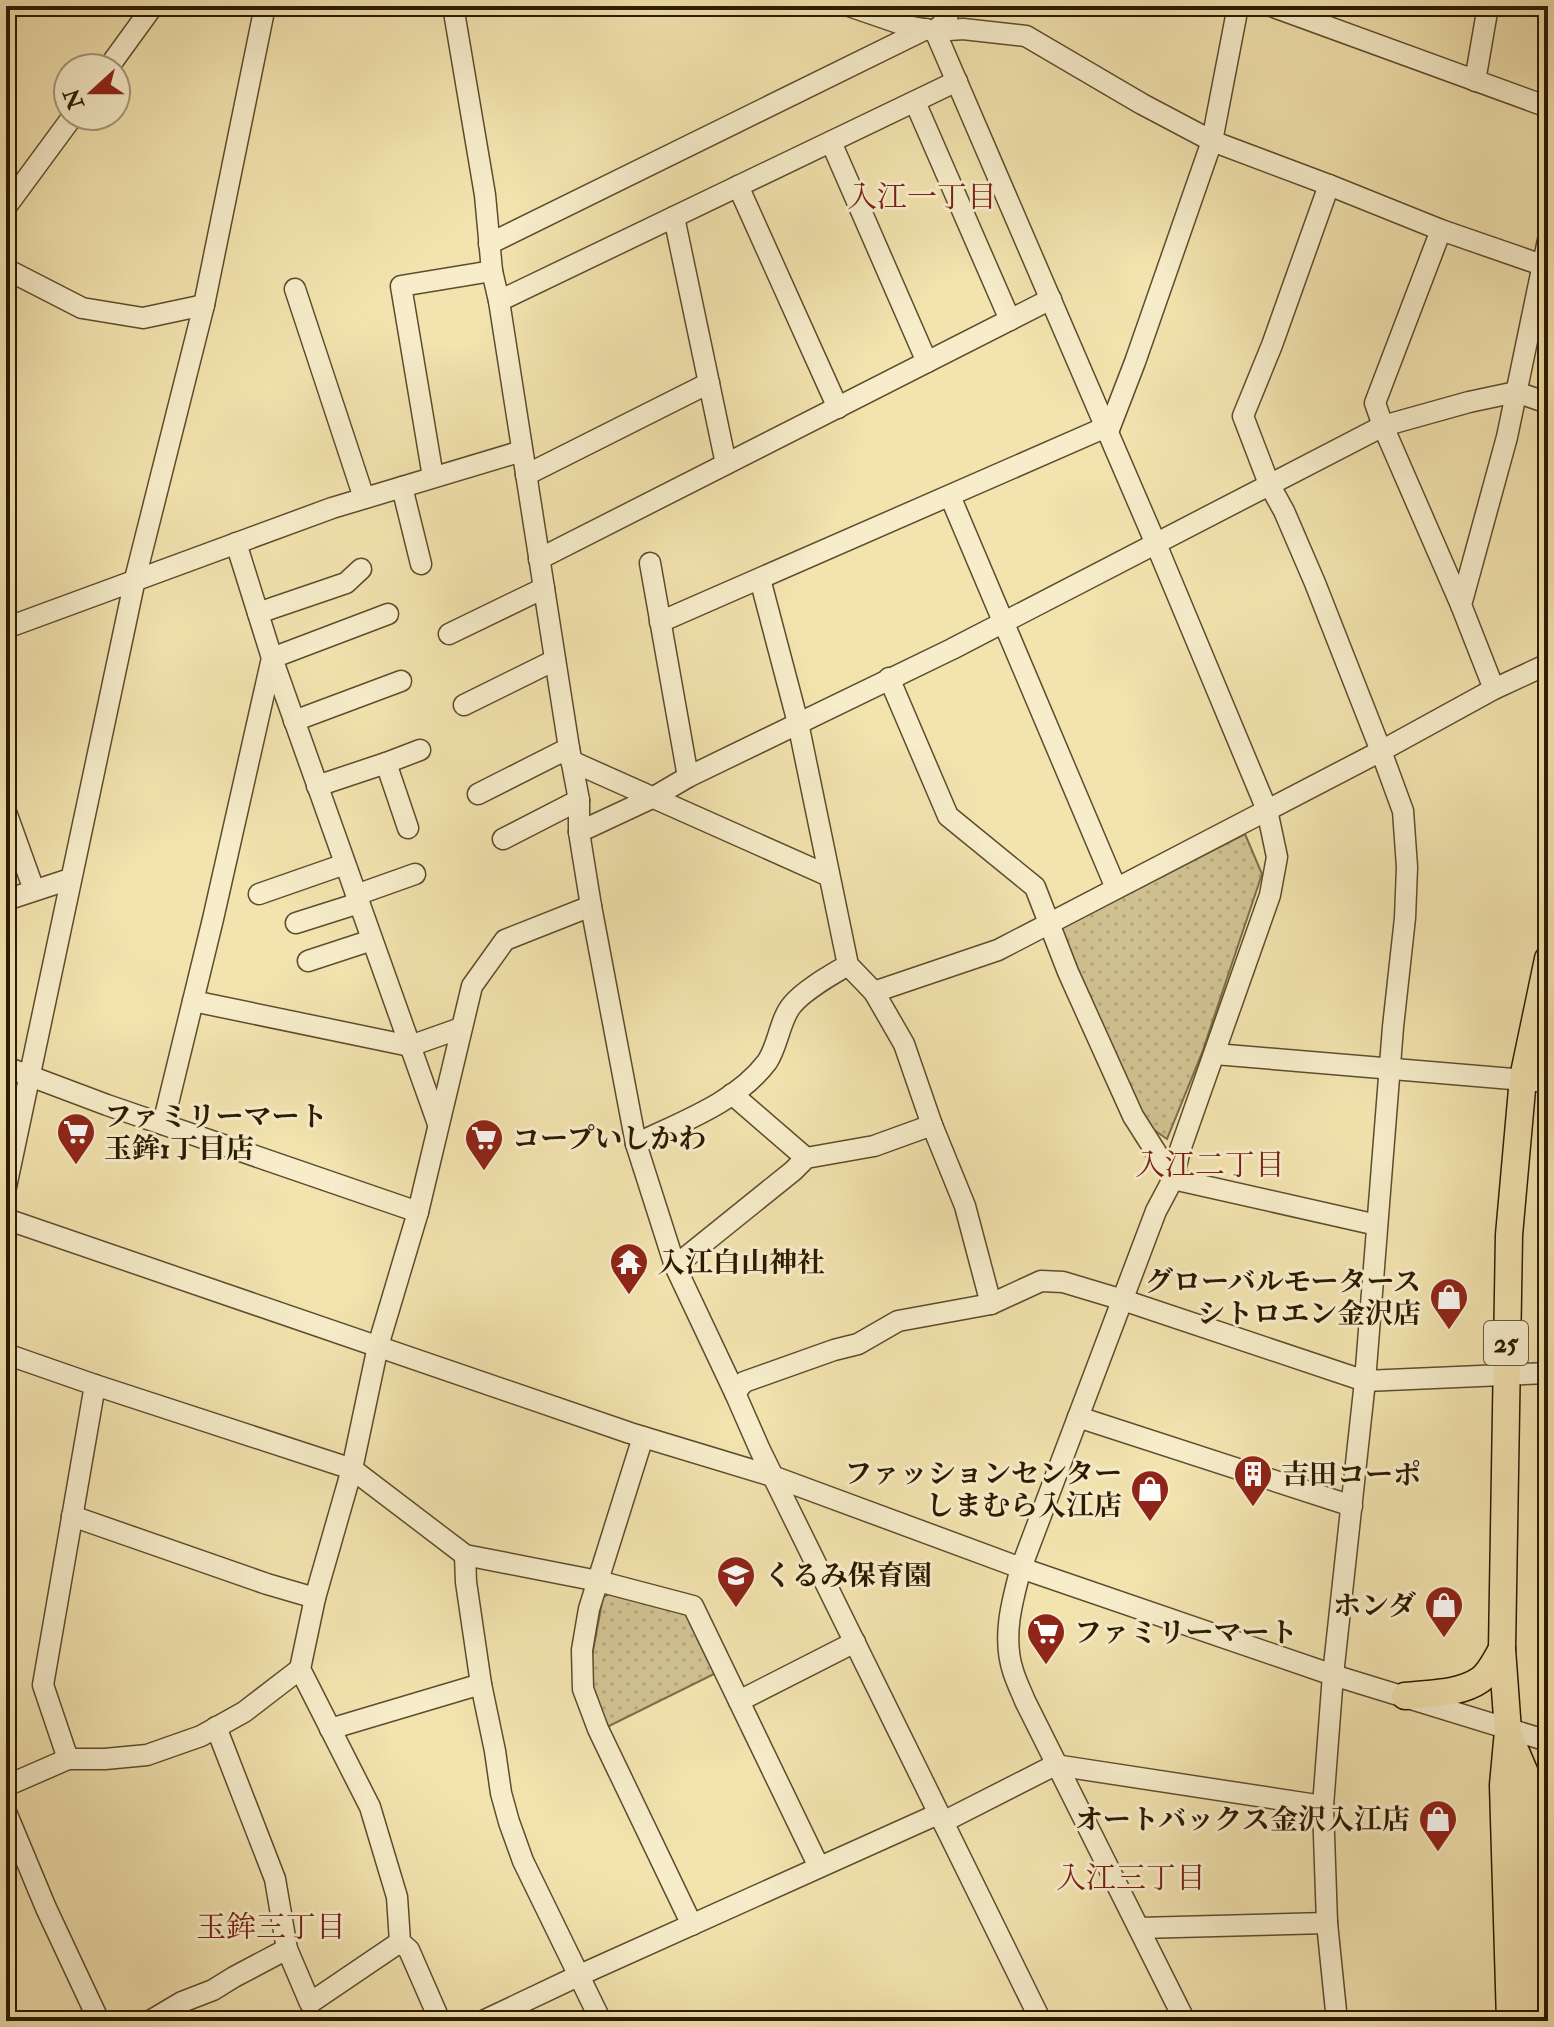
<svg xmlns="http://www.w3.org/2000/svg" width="1554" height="2027" font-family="'IM FELL Double Pica','Noto Serif JP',serif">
	<defs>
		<pattern id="grass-dots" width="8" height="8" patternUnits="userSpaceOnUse" patternTransform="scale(2)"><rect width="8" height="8" fill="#d0c191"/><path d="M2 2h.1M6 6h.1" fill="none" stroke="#b3a57b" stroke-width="1.8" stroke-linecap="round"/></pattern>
	</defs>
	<rect width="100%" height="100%" fill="#f2e3af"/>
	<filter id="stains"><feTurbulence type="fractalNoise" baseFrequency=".0025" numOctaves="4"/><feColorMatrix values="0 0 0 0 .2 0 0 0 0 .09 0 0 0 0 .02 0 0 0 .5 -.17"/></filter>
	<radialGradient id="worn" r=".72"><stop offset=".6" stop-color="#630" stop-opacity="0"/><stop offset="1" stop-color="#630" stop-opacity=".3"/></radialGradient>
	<g fill="url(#grass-dots)" stroke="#7e6e48" stroke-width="2">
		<path d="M1245 834 1262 874 1202 1053 1167 1139 1147 1125 1060 929Z"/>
		<path d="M609 1594 684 1610 716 1673 607 1727 593 1686 592 1656 603 1597Z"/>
	</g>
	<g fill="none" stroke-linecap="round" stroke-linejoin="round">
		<g stroke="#5e4c2c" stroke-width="23">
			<g id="minor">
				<path d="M453 6 485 195 492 271 499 301 569 748 579 800V832L591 906 636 1144 675 1266 735 1393 760 1450 1041 2021"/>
				<path d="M849 6 907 26 935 31 963 29 1026 36 1142 104 1212 141 1329 185 1441 230 1542 265"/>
				<path d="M1271 6 1548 107"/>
				<path d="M935 31 1156 544 1267 810 1277 857 1270 895 1180 1150 1173 1179 1156 1211 1021 1568C1012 1601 1002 1637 1013 1671 1016 1681 1021 1691 1025 1701L1185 2021"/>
				<path d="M935 31 947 19 949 6"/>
				<path d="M108 68 153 6"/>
				<path d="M1475 81 1488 6"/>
				<path d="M915 102 1010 320"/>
				<path d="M831 142 927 362"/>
				<path d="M1329 185 1272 345 1243 416 1269 484 1284 511 1315 583 1381 751 1403 811 1407 867 1405 918 1393 1027 1365 1381 1333 1675 1323 1806 1327 1923 1337 2021"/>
				<path d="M738 186 838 408"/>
				<path d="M6 207 73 116"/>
				<path d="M674 217 726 464"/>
				<path d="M1441 230 1375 403 1383 426 1461 605"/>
				<path d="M489 244 926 29"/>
				<path d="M6 269 82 308 143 318 204 305"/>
				<path d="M295 289 364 498"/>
				<path d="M499 301 957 81"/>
				<path d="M1108 432 1135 362 1212 141 1238 6"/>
				<path d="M526 475 709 383"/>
				<path d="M433 477 401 286 492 271"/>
				<path d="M402 487 421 564"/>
				<path d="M950 496 1116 888"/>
				<path d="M236 543 272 658 438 1124"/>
				<path d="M539 559 1051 299"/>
				<path d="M650 563 688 777"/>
				<path d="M760 579 798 723 848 965 874 992 904 1044 932 1125 965 1206 991 1304"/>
				<path d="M258 613 346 583 361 569"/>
				<path d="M660 622 1106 427"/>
				<path d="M6 628 332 508 522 451"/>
				<path d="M449 634 544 588"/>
				<path d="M272 658 388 614"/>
				<path d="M889 678 948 816 1035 887 1068 972 1133 1116 1173 1179 1377 1225"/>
				<path d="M1494 689 1461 605 1507 437 1548 240"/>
				<path d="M464 705 555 660"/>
				<path d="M294 721 401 681"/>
				<path d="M571 761 829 876"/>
				<path d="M386 763 420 750"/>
				<path d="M317 786 386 763 408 828"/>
				<path d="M478 794 569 748"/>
				<path d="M6 812 34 890"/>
				<path d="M579 832 654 797 688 777 952 649 1383 426 1469 402 1516 392 1548 403"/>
				<path d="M503 839 579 800"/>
				<path d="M259 894 345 864"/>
				<path d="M356 895 415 874"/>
				<path d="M6 900 70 879"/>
				<path d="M296 923 359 903"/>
				<path d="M308 961 372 940"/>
				<path d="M874 992 998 950 1381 751 1494 689 1548 664"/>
				<path d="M193 1001 410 1046 461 1028"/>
				<path d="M1215 1054 1548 1082"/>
				<path d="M6 1067 107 1105 418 1212"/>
				<path d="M732 1094 806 1158"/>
				<path d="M163 1124 213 919 272 658"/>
				<path d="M636 1144C681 1122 736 1103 767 1062 778 1046 780 1019 792 1005 804 990 831 975 848 965"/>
				<path d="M6 1187 135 579 204 305 265 6"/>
				<path d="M6 1219 630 1433 772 1476 1021 1568 1333 1675 1548 1741"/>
				<path d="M675 1266 793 1171 806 1158 874 1146 932 1125"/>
				<path d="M6 1354 95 1385 352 1469 465 1555 598 1581 693 1606 819 1867"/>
				<path d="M735 1393 744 1382 834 1350 858 1344 898 1321 991 1304 1041 1281 1063 1282 1123 1300 1365 1381 1548 1373"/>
				<path d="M1078 1417 1352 1506"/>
				<path d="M643 1437 589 1609 582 1650 583 1689 598 1729 692 1925"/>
				<path d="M72 1516 267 1584 315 1598"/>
				<path d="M465 1555 466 1582 481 1684 495 1751 501 1793 509 1822 523 1861 601 2021"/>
				<path d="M739 1701 855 1642"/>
				<path d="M216 1727 275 1879 287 1949 310 2003 400 1942"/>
				<path d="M330 1729 481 1684"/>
				<path d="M68 1759 43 1685 95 1385"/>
				<path d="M6 1786 68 1759H105L147 1755 201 1736 244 1712 300 1669"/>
				<path d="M6 1812 46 1908 99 2021"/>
				<path d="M943 1822 1055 1765 1323 1806"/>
				<path d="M1139 1928 1327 1923"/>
				<path d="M150 2021 182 2002 213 1990 234 1977 287 1949"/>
				<path d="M440 2021 409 1950 400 1942 397 1897 370 1807 300 1669 315 1598 352 1469 378 1346 418 1212 472 986 505 940 591 906"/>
				<path d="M483 2021 580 1975 938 1814"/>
			</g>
		</g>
		<g stroke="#2c1a00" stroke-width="29">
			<g id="major">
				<path d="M1405 1696C1429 1693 1460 1694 1480 1680 1490 1673 1496 1659 1502 1649"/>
				<path d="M1510 1738 1525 1773 1529 1824 1532 2021"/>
				<path d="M1510 2021 1503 1785 1508 1731 1502 1649 1509 1235 1523 1078 1548 959"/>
			</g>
		</g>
		<use href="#minor" stroke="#f7edcb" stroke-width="20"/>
		<use href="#major" stroke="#f2e3af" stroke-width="26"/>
	</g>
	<defs>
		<g id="supermarket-pin" transform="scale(2)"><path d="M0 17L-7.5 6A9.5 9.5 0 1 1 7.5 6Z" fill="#8f2418" stroke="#f7edcb"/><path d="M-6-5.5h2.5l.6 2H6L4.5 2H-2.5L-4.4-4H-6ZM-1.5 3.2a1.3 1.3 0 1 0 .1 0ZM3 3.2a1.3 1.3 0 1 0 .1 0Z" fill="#fff"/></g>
		<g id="temple-pin" transform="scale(2)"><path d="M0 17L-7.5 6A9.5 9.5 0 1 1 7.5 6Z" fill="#8f2418" stroke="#f7edcb"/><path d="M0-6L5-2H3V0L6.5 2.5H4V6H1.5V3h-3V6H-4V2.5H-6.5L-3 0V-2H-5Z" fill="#fff"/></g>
		<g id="shop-pin" transform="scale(2)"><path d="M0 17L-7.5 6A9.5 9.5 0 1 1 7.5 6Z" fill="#8f2418" stroke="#f7edcb"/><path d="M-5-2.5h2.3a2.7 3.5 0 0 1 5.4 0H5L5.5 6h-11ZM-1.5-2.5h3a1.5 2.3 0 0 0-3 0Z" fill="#fff"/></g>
		<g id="building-pin" transform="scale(2)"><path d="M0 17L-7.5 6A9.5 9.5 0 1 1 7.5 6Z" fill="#8f2418" stroke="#f7edcb"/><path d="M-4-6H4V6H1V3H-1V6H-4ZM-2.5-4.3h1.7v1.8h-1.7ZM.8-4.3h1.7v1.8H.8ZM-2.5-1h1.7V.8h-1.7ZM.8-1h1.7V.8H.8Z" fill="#fff"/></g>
		<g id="school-pin" transform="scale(2)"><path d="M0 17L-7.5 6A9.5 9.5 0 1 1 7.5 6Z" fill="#8f2418" stroke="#f7edcb"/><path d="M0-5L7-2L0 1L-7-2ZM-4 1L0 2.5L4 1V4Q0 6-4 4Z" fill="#fff"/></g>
	</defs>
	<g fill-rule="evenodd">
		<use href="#supermarket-pin" x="76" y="1132"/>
		<use href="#supermarket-pin" x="484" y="1138"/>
		<use href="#temple-pin" x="629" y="1262"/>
		<use href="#shop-pin" x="1449" y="1297"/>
		<use href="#building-pin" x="1253" y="1474"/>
		<use href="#shop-pin" x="1150" y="1489"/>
		<use href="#school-pin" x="736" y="1575"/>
		<use href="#shop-pin" x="1444" y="1605"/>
		<use href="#supermarket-pin" x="1046" y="1632"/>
		<use href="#shop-pin" x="1438" y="1819"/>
	</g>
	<g text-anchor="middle" stroke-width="6" stroke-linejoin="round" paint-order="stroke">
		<rect fill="#f7edcb" stroke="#69593d" stroke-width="2" x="1484" y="1321" width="44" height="44" rx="6"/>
		<g font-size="26" font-weight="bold" fill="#2c1a00">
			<text x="1506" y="1352">25</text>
		</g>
		<g font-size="28" font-weight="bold" fill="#2c1a00" stroke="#f7edcb" text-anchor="start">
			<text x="104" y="1126">ファミリーマート<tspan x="104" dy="32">玉鉾1丁目店</tspan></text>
			<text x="512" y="1148">コープいしかわ</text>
			<text x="657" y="1272">入江白山神社</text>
			<text x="1421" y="1291" text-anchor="end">グローバルモータース<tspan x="1421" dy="32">シトロエン金沢店</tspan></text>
			<text x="1122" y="1483" text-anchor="end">ファッションセンター<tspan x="1122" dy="32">しまむら入江店</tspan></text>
			<text x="1281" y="1484">吉田コーポ</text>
			<text x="764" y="1585">くるみ保育園</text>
			<text x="1416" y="1615" text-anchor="end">ホンダ</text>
			<text x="1074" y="1642">ファミリーマート</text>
			<text x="1410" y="1829" text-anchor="end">オートバックス金沢入江店</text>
		</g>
		<g font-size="30" fill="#7a1f14" stroke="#f7edcb">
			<text x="922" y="207">入江一丁目</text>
			<text x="1210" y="1175">入江二丁目</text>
			<text x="1131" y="1888">入江三丁目</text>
			<text x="271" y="1937">玉鉾三丁目</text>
		</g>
	</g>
	<rect width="1554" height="2027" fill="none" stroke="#f2e3af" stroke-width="32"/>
	<rect x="8" y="8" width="1538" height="2011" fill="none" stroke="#2c1a00" stroke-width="4"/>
	<rect x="16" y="16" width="1522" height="1995" fill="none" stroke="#2c1a00" stroke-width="2"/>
	<g transform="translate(92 92) rotate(249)"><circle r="38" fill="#f7edcb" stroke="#a6997a" stroke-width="2"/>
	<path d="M0-6L14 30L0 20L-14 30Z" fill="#8f2418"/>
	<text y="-12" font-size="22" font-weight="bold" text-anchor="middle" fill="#2c1a00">N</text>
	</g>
	<rect width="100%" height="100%" filter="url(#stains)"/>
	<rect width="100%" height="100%" fill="url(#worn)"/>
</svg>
